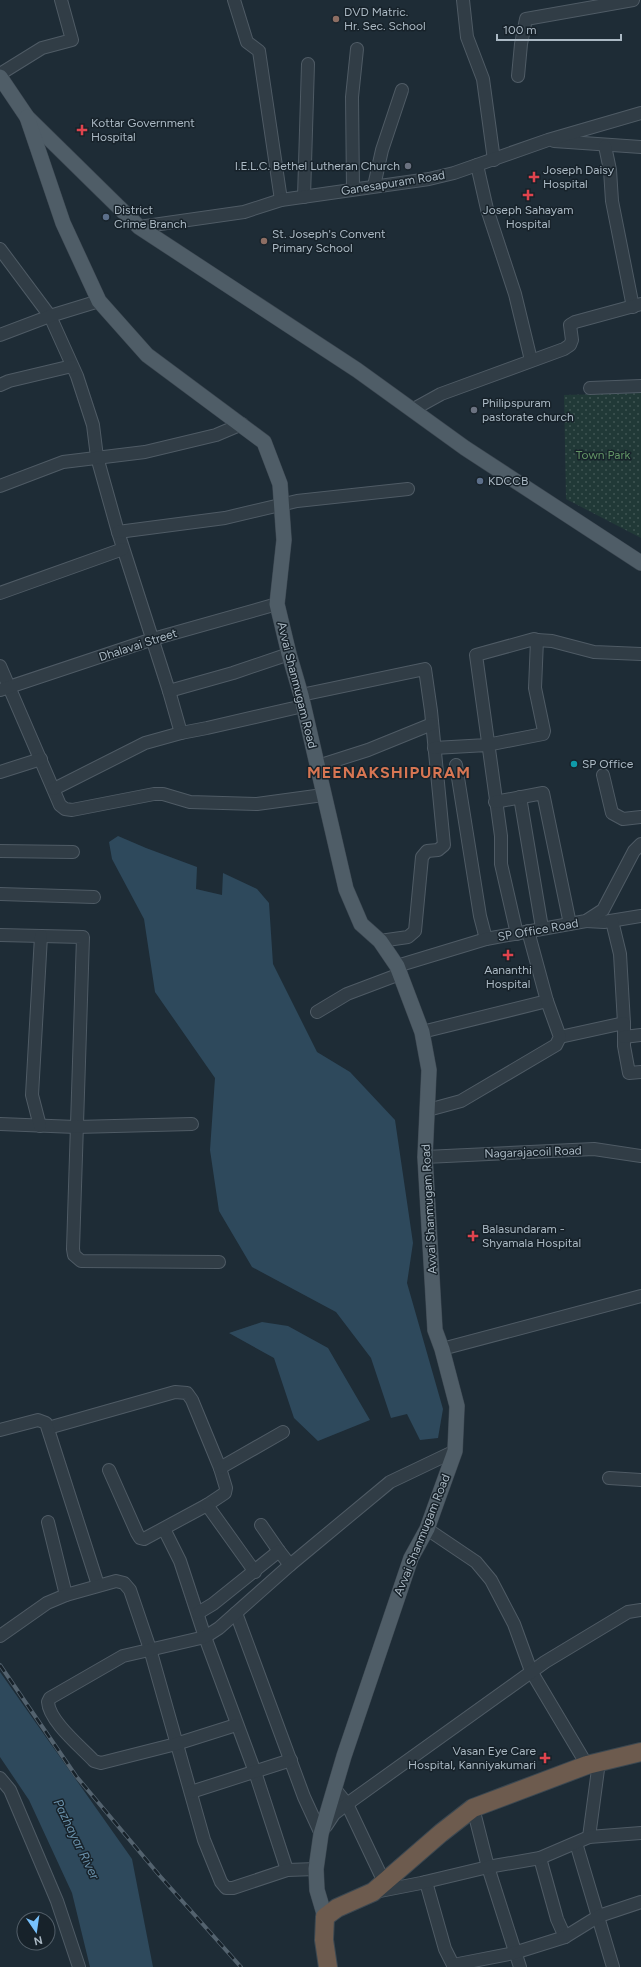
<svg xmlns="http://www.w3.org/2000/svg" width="641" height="1967" font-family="Figtree,sans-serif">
	<defs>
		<pattern id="park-dots" width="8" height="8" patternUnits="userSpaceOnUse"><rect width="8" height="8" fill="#213937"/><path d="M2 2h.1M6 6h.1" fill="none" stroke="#3f5452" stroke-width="1.8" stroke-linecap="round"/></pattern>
	</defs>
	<rect width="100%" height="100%" fill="#1e2c36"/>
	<path fill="url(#park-dots)" d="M641 393V538L566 499 564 395Z"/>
	<g fill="#2e495c">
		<path d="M118 836 146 848 197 867 196 889 222 895 223 873 257 889 269 903 273 964 317 1052 350 1072 395 1120 413 1243 407 1283 443 1409 438 1438 420 1440 407 1414 391 1418 371 1358 336 1312 252 1267 219 1211 210 1150 215 1078 155 992 144 919 112 859 109 842Z"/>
		<path d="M262 1322 288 1326 328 1348 370 1420 318 1441 294 1418 274 1358 229 1333Z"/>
		<path d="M0 1672 132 1859 153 1967H90L72 1893 29 1800 0 1757Z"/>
	</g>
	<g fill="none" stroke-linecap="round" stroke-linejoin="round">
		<g stroke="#4f5b65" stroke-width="14">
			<g id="minor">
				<path d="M234 0 247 42 259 51 281 200"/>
				<path d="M463 0 467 37 483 79 494 160"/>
				<path d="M0 74 42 48 72 40 61 0"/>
				<path d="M518 76 521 44 526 19 633 0"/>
				<path d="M554 141 641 147"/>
				<path d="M605 146 610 170 612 201 633 307"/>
				<path d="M477 165 487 209 515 294 531 360"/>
				<path d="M374 186 382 150 402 90"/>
				<path d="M353 189 352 97 357 49"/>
				<path d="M304 197 308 64"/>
				<path d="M139 227 244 212 281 200 429 179 454 173 548 140 641 113"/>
				<path d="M0 249 50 316 77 376 93 425 97 457 118 532 169 691 181 733"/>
				<path d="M0 335 50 316 99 301"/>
				<path d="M0 385 9 381 72 366"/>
				<path d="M590 388 641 386"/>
				<path d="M412 410 441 394 564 349 570 345 572 340 570 325 575 322 641 304"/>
				<path d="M0 486 63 462 145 452 216 435 242 424"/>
				<path d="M118 532 225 518 297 501 408 489"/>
				<path d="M0 593 123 549"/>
				<path d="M537 640 552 641 594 652 641 654"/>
				<path d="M0 666 60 805 65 809 72 810 154 794H163L190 802 257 804 323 795"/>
				<path d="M0 690 153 639 277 604"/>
				<path d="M169 691 233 673 289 654"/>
				<path d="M301 695 425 669 431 711 444 845 438 850 427 851 422 857 415 931 408 937 380 941"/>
				<path d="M434 748 487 745 543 734 544 731 535 688 537 640 534 639 476 655 501 836V864L517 934"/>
				<path d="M456 765 480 916 486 939"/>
				<path d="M318 766 368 750 432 724"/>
				<path d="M0 772 41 759"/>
				<path d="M603 775 612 813 623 819 641 817"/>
				<path d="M54 789 145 743 181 733 207 728 303 706"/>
				<path d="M520 797 542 928"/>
				<path d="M495 802 543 793 570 924"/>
				<path d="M0 851 73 852"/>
				<path d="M0 894 94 897"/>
				<path d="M586 921 604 922 641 916"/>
				<path d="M612 921 620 954 624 1023"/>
				<path d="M0 935 83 937 73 1249 74 1255 81 1261 219 1262"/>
				<path d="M397 966 486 939 586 921 603 910 634 851 641 844"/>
				<path d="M317 1012 347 994 400 974"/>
				<path d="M422 1032 547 1001"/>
				<path d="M560 1037 624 1023V1046L629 1073 641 1072"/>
				<path d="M624 1037 641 1035"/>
				<path d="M428 1110 461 1101 556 1045 560 1037 547 1001 528 931"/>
				<path d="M0 1124 76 1127 192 1124"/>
				<path d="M40 1126 32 1095 41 936"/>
				<path d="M425 1157 594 1149 641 1156"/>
				<path d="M442 1349 641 1296"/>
				<path d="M48 1428 175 1392 187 1393 192 1400 220 1468 226 1488 225 1493 207 1505 144 1539 140 1538 137 1533 109 1470"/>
				<path d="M0 1430 38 1420 46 1423 98 1585"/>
				<path d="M220 1468 283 1432"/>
				<path d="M609 1478 641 1480"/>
				<path d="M207 1505 255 1572"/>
				<path d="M48 1522 66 1595"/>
				<path d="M261 1525 279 1551"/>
				<path d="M164 1529 180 1561 205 1637 255 1772 287 1870"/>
				<path d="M427 1529 476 1562 491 1580 514 1624 531 1671 587 1765"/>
				<path d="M198 1613 213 1604 279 1551 290 1565"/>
				<path d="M236 1613 304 1797 321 1834"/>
				<path d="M0 1636 47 1603 66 1595 116 1581 124 1583 130 1590 150 1649 204 1840 221 1882 226 1888H233L287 1870 316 1869"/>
				<path d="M236 1725 176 1744 101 1763 94 1761C81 1747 49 1721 48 1702L50 1698 123 1656 205 1637 219 1628 290 1565 390 1482 455 1451"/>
				<path d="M0 1778 10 1790 57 1901 79 1967"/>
				<path d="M335 1789 347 1804 384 1882"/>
				<path d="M191 1792 291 1760"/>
				<path d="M473 1808 488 1867 520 1967"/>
				<path d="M326 1826 334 1814 347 1804 545 1662 628 1612 641 1610"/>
				<path d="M589 1837 599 1762"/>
				<path d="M576 1843 613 1967"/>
				<path d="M540 1858 557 1919 565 1937"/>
				<path d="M426 1882 445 1949 454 1967"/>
				<path d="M375 1892 421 1883 488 1867 540 1858 589 1837 641 1833"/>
				<path d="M453 1965 514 1953 565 1937 599 1916 641 1902"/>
			</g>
		</g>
		<g stroke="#3b4650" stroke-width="16">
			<g id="major">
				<path d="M0 77 27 117 139 227 357 370 465 448 641 563"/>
				<path d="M27 117 63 223 99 301 147 355 264 442 280 484 284 540 277 604 289 654 301 695 346 889 361 924 380 941 397 966 422 1032 429 1070 425 1157 435 1330 442 1349 457 1406 455 1451 427 1529 411 1558 344 1756 321 1834 316 1869 317 1890 325 1917"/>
			</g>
		</g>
		<g stroke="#3c4851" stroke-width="20">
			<path id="highway" d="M328 1967 324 1940 325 1917 337 1908 373 1892 441 1833 473 1808 587 1765 641 1752"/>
		</g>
		<use href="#minor" stroke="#313d46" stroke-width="12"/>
		<use href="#major" stroke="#4f5d67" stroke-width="15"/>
		<use href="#highway" stroke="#6d5b4e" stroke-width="18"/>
		<g stroke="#53626e" stroke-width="4">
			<path id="rail" d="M0 1665 76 1776 159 1875 241 1967"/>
		</g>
		<use href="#rail" stroke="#17222a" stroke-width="2.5" stroke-dasharray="8" stroke-linecap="butt"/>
	</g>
	<g fill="#8d6e63" stroke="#17222a" stroke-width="1.5">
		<circle cx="336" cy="19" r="4"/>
		<circle cx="264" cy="241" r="4"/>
	</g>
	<g fill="#e0444e" stroke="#17222a" stroke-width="1.5">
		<path d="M80 124h4v4h4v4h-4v4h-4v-4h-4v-4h4z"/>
		<path d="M532 171h4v4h4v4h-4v4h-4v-4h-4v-4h4z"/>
		<path d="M526 189h4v4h4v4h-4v4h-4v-4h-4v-4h4z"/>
		<path d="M506 949h4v4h4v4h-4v4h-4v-4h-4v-4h4z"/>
		<path d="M471 1230h4v4h4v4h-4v4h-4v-4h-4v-4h4z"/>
		<path d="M543 1752h4v4h4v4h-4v4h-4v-4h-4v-4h4z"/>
	</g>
	<g fill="#6b7280" stroke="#17222a" stroke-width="1.5">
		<circle cx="408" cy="166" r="4"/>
		<circle cx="474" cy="410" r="4"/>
	</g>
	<g fill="#5c6f8a" stroke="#17222a" stroke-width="1.5">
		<circle cx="106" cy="217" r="4"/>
		<circle cx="480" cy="481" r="4"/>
	</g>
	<circle fill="#0f9aa8" stroke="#17222a" stroke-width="1.5" cx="574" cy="764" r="4"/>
	<g text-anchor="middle" stroke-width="3" stroke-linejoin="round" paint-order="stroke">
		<g font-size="12" fill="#abb9c4" stroke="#17222a" text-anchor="start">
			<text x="344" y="16">DVD Matric.<tspan x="344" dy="14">Hr. Sec. School</tspan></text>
			<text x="91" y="127">Kottar Government<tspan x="91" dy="14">Hospital</tspan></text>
			<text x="400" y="170" text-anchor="end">I.E.L.C. Bethel Lutheran Church</text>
			<text x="543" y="174">Joseph Daisy<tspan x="543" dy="14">Hospital</tspan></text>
			<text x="114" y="214">District<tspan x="114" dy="14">Crime Branch</tspan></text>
			<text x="528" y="214" text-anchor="middle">Joseph Sahayam<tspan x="528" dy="14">Hospital</tspan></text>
			<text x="272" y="238">St. Joseph's Convent<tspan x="272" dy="14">Primary School</tspan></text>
			<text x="482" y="407">Philipspuram<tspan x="482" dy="14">pastorate church</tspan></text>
			<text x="488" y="485">KDCCB</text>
			<text x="582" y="768">SP Office</text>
			<text x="508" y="974" text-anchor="middle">Aananthi<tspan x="508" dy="14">Hospital</tspan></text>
			<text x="482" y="1233">Balasundaram -<tspan x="482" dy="14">Shyamala Hospital</tspan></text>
			<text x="536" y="1755" text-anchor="end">Vasan Eye Care<tspan x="536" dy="14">Hospital, Kanniyakumari</tspan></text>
		</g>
		<g font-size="12" fill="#abb9c4" stroke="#17222a">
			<text transform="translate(393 183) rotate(-9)" y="4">Ganesapuram Road</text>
			<text transform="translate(138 645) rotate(-18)" y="4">Dhalavai Street</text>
			<text transform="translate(297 685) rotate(76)" y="4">Avvai Shanmugam Road</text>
			<text transform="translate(538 930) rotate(-10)" y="4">SP Office Road</text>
			<text transform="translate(533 1152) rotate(-2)" y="4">Nagarajacoil Road</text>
			<text transform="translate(429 1209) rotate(-93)" y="4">Avvai Shanmugam Road</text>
			<text transform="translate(422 1535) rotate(-68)" y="4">Avvai Shanmugam Road</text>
		</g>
		<g font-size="12" fill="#629465" stroke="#17222a">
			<text x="603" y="459">Town Park</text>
		</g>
		<g font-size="13" font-style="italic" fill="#6990aa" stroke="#17222a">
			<text transform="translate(77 1839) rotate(64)" y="5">Pazhayar River</text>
		</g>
		<g font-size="16" font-weight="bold" letter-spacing="1" fill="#d77653" stroke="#17222a">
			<text x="389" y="778">MEENAKSHIPURAM</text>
		</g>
	</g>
	<g transform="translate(36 1931) rotate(167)"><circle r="19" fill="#17222a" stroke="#525e68"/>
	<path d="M0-3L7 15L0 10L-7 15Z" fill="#77c1fc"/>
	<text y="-6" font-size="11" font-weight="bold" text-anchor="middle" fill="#abb9c4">N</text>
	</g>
	<path d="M497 34v6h124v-6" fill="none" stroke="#abb9c4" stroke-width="2"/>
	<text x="503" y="34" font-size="12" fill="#abb9c4" stroke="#17222a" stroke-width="3" paint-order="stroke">100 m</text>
</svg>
